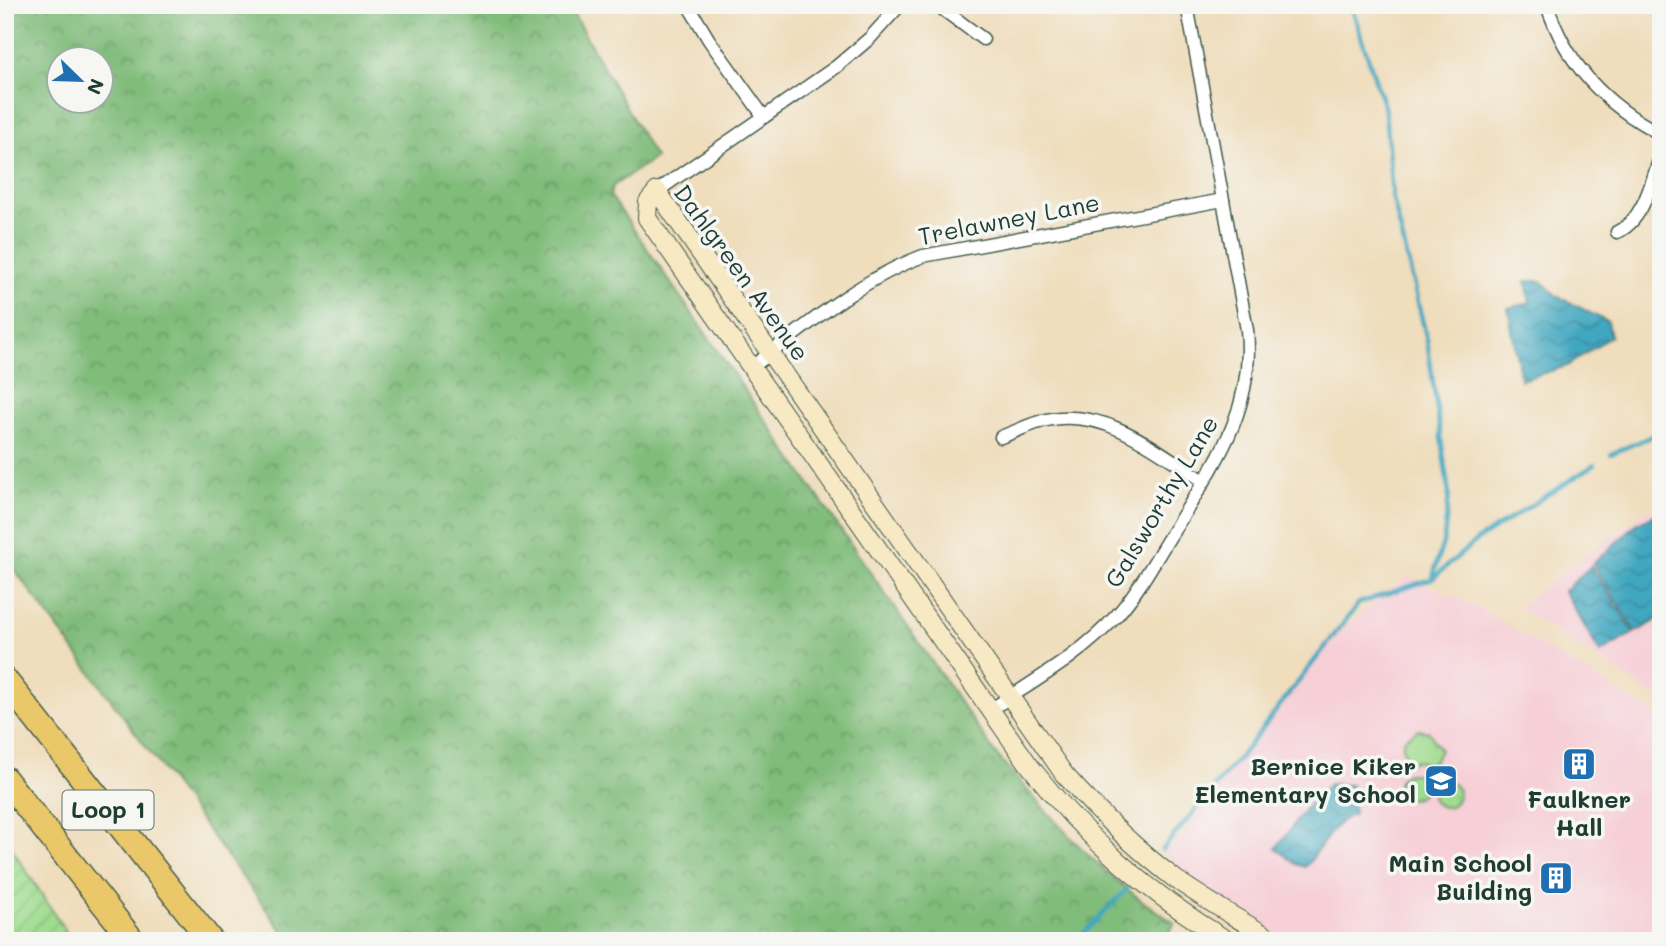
<svg xmlns="http://www.w3.org/2000/svg" width="1666" height="946" font-family="Mali,sans-serif">
	<defs>
		<pattern id="forest-crowns" width="20" height="18" patternUnits="userSpaceOnUse" patternTransform="scale(1.75)"><rect width="20" height="18" fill="#80bc7a"/><path d="M2 6a3 3 0 1 1 6 0M12 15a3 3 0 1 1 6 0" fill="none" stroke="#689a65"/></pattern>
		<pattern id="park-tufts" width="24" height="20" patternUnits="userSpaceOnUse" patternTransform="scale(1.75)"><rect width="24" height="20" fill="#a0dc90"/><path d="M3 7l-1-3M5 7V3M7 7l1-3M15 17l-1-3M17 17v-4M19 17l1-3" fill="none" stroke="#89be7d"/></pattern>
		<pattern id="garden-furrows" width="10" height="10" patternUnits="userSpaceOnUse" patternTransform="scale(1.75)"><rect width="10" height="10" fill="#a0dc90"/><path d="M-1 1l2-2M0 10L10 0M9 11l2-2" fill="none" stroke="#89be7d"/></pattern>
		<pattern id="water-waves" width="16" height="10" patternUnits="userSpaceOnUse" patternTransform="scale(1.75)"><rect width="16" height="10" fill="#40a7c0"/><path d="M0 5q4-4 8 0t8 0" fill="none" stroke="#35899d"/></pattern>
	</defs>
	<rect width="100%" height="100%" fill="#f6f6f2"/>
	<filter id="ink" filterUnits="userSpaceOnUse"><feTurbulence type="fractalNoise" baseFrequency=".0143" numOctaves="2"/><feDisplacementMap in="SourceGraphic" scale="14" xChannelSelector="R" yChannelSelector="G"/><feConvolveMatrix kernelMatrix="1 2 1 2 8 2 1 2 1" color-interpolation-filters="sRGB"/></filter>
	<filter id="wash" filterUnits="userSpaceOnUse"><feTurbulence type="fractalNoise" baseFrequency=".00686" numOctaves="4" result="noise"/><feDisplacementMap in="SourceGraphic" scale="28" xChannelSelector="R" yChannelSelector="G"/><feGaussianBlur stdDeviation="1.57" result="paint"/><feColorMatrix in="noise" values="0 0 0 0 0 0 0 0 0 0 0 0 0 0 0 0 0 1.4 0 .05"/><feComposite in="paint" operator="in"/></filter>
	<g filter="url(#wash)">
		<rect width="100%" height="100%" fill="#efddbb"/>
		<g fill="#f6cfd7">
			<path d="M1661 505V700L1518 607 1643 513Z"/>
			<path d="M1407 576 1475 606 1661 717V941H1288L1203 890 1162 850 1174 845 1324 643Z"/>
		</g>
		<path fill="url(#forest-crowns)" stroke="#507c57" stroke-width="2" fill-rule="evenodd" d="M5 5H571L572 12 655 158 613 186 610 195 995 753C1049 816 1104 880 1175 923L1164 941H290L5 557ZM60 60H102V102H60Z"/>
		<g fill="url(#park-tufts)" stroke="#608c62" stroke-width="2">
			<path d="M1418 730 1429 732 1440 750 1435 760 1429 764 1416 761 1408 763 1405 757V753L1402 748 1404 739Z"/>
			<circle cx="1411" cy="786" r="13"/>
			<circle cx="1445" cy="794" r="13"/>
		</g>
		<path fill="url(#garden-furrows)" stroke="#608c62" stroke-width="2" d="M5 838 72 941H5Z"/>
		<g fill="url(#water-waves)" stroke="#30727a" stroke-width="2">
			<path d="M1526 281H1541L1557 296 1608 322 1611 336 1567 366 1521 380 1508 308 1530 303Z"/>
			<path d="M1661 512V618L1636 632 1593 564 1637 523Z"/>
			<path d="M1591 566 1634 633 1600 653 1564 591Z"/>
			<path d="M1329 784 1351 785 1354 815C1335 817 1319 853 1305 867L1296 864 1276 848 1309 804Z"/>
		</g>
		<g fill="none" stroke-linecap="round" stroke-linejoin="round">
			<g stroke="#40a7c0" stroke-width="4.5">
				<path d="M1351 5 1385 110 1392 195 1427 340 1449 494 1444 539 1432 579"/>
				<path d="M1611 454 1661 432"/>
				<path d="M1162 850 1247 748 1359 603 1432 579 1477 540 1594 465"/>
				<path d="M1076 941 1128 888"/>
			</g>
		</g>
	</g>
	<g filter="url(#ink)">
		<g fill="none" stroke-linecap="round" stroke-linejoin="round">
			<g stroke="#3e5548" stroke-width="15">
				<g id="street">
					<path d="M688 5 709 40 764 117"/>
					<path d="M937 5 983 39"/>
					<path d="M1547 5C1566 64 1606 106 1661 134"/>
					<path d="M657 191 836 67 870 38 900 5"/>
					<path d="M1617 232C1644 221 1652 179 1661 155"/>
					<path d="M751 368C804 327 861 279 923 256L1223 200"/>
					<path d="M1001 437C1018 431 1035 421 1052 419 1110 410 1158 452 1204 481"/>
					<path d="M990 710C1034 681 1083 654 1118 614 1140 589 1156 558 1174 530 1214 465 1255 411 1247 330L1187 5"/>
				</g>
			</g>
			<g stroke="#3e5548" stroke-width="20">
				<path id="secondary" d="M1228 941C1148 893 1086 839 1029 765L647 218 648 202 657 191 1064 774C1097 811 1133 847 1174 878 1206 901 1241 920 1274 941"/>
			</g>
			<g stroke="#3e5548" stroke-width="27">
				<g id="highway">
					<path d="M5 680 211 941"/>
					<path d="M5 779 133 941"/>
				</g>
			</g>
			<use href="#street" stroke="#fff" stroke-width="12"/>
			<use href="#secondary" stroke="#f7e9c3" stroke-width="18"/>
			<use href="#highway" stroke="#eac769" stroke-width="24"/>
		</g>
	</g>
	<defs>
		<g id="building-square" transform="scale(1.75)"><rect x="-9" y="-9" width="18" height="18" rx="4" fill="#1f6fb2" stroke="#f6f6f2"/><path d="M-4-6H4V6H1V3H-1V6H-4ZM-2.5-4.3h1.7v1.8h-1.7ZM.8-4.3h1.7v1.8H.8ZM-2.5-1h1.7V.8h-1.7ZM.8-1h1.7V.8H.8Z" fill="#fff"/></g>
		<g id="school-square" transform="scale(1.75)"><rect x="-9" y="-9" width="18" height="18" rx="4" fill="#1f6fb2" stroke="#f6f6f2"/><path d="M0-5L7-2L0 1L-7-2ZM-4 1L0 2.5L4 1V4Q0 6-4 4Z" fill="#fff"/></g>
	</defs>
	<g fill-rule="evenodd">
		<use href="#building-square" x="1579" y="764"/>
		<use href="#school-square" x="1441" y="781"/>
		<use href="#building-square" x="1556" y="878"/>
	</g>
	<g text-anchor="middle" stroke-width="7" stroke-linejoin="round" paint-order="stroke">
		<rect fill="#f6f6f2" stroke="#60746d" stroke-width="2" x="62.5" y="790.5" width="91" height="39" rx="5"/>
		<g font-size="23" font-weight="bold" fill="#1f3d34">
			<text x="108" y="818">Loop 1</text>
		</g>
		<g font-size="24" fill="#1f3d34" stroke="#f6f6f2">
			<text transform="translate(1009 220) rotate(-11)" y="8">Trelawney Lane</text>
			<text transform="translate(741 273) rotate(54)" y="8">Dahlgreen Avenue</text>
			<text transform="translate(1162 502) rotate(-59)" y="8">Galsworthy Lane</text>
		</g>
		<g font-size="24" font-weight="bold" fill="#1f3d34" stroke="#f6f6f2" text-anchor="end">
			<text x="1416" y="775">Bernice Kiker<tspan x="1416" dy="28">Elementary School</tspan></text>
			<text x="1579" y="808" text-anchor="middle">Faulkner<tspan x="1579" dy="28">Hall</tspan></text>
			<text x="1532" y="872">Main School<tspan x="1532" dy="28">Building</tspan></text>
		</g>
	</g>
	<rect width="1666" height="946" fill="none" stroke="#f6f6f2" stroke-width="28"/>
	<g transform="translate(80 80) rotate(113)"><circle r="33" fill="#f6f6f2" stroke="#a0aca6" stroke-width="2"/>
	<path d="M0-5L12 26L0 18L-12 26Z" fill="#1f6fb2"/>
	<text y="-10" font-size="19" font-weight="bold" text-anchor="middle" fill="#1f3d34">N</text>
	</g>
</svg>
